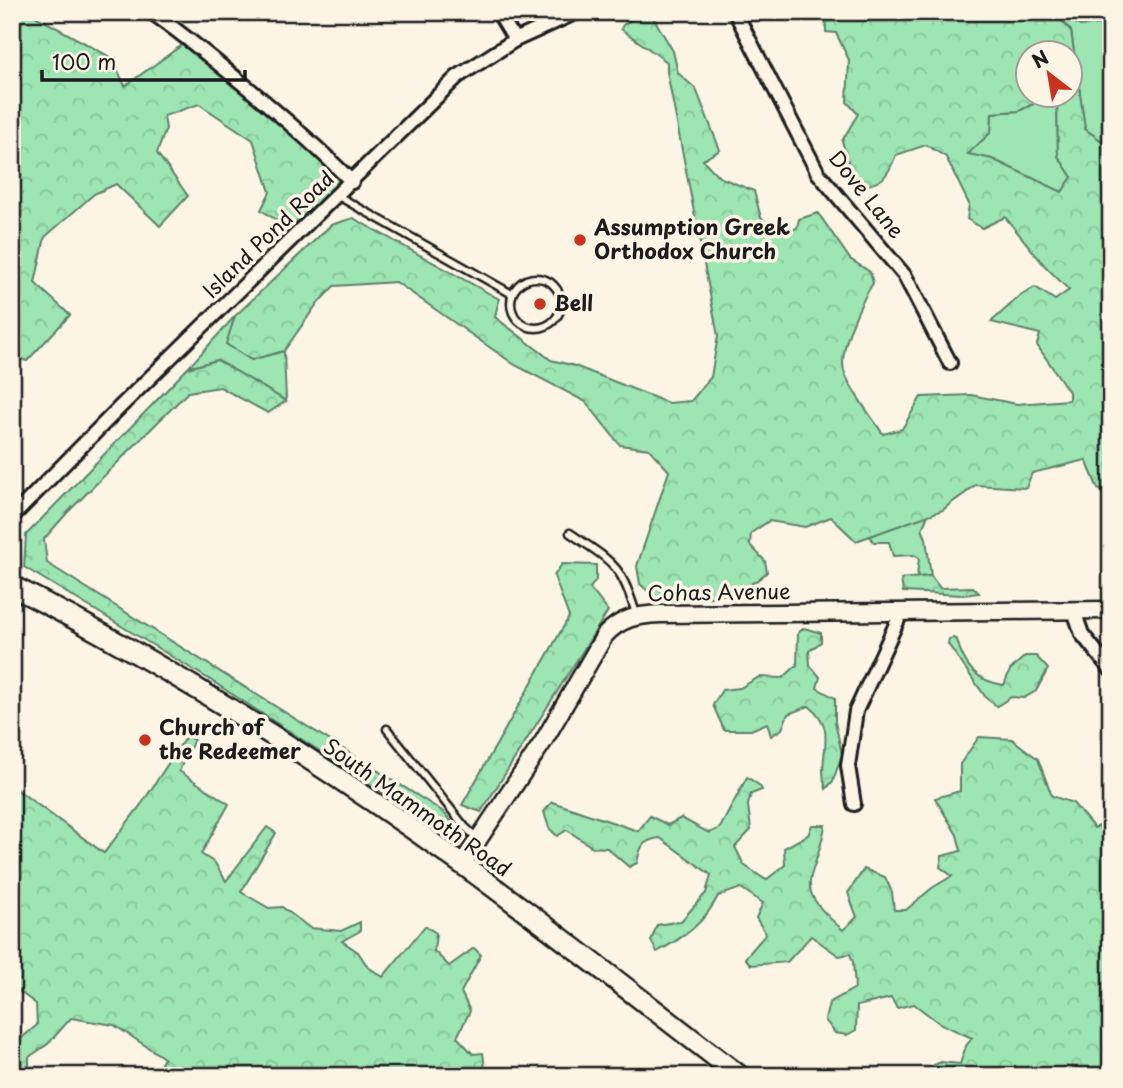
<svg xmlns="http://www.w3.org/2000/svg" width="1123" height="1088" font-family="'Playpen Sans',sans-serif">
	<defs>
		<pattern id="forest-crowns" width="20" height="18" patternUnits="userSpaceOnUse" patternTransform="scale(1.75)"><rect width="20" height="18" fill="#9de5b3"/><path d="M2 6a3 3 0 1 1 6 0M12 15a3 3 0 1 1 6 0" fill="none" stroke="#87c499"/></pattern>
	</defs>
	<rect width="100%" height="100%" fill="#fcf5e5"/>
	<filter id="ink" filterUnits="userSpaceOnUse"><feTurbulence type="fractalNoise" baseFrequency=".0143" numOctaves="2"/><feDisplacementMap in="SourceGraphic" scale="14" xChannelSelector="R" yChannelSelector="G"/><feConvolveMatrix kernelMatrix="1 2 1 2 8 2 1 2 1" color-interpolation-filters="sRGB"/></filter>
	<g filter="url(#ink)">
		<g fill="#9de5b3" stroke="#5c8068" stroke-width="2">
			<path d="M1059 12 1080 26 1102 24 1104 38 1111 39V144H1106L1085 129 1071 31 1061 20Z"/>
			<path d="M1051 95H1057L1058 156 1072 177 1062 192 992 159 967 154 991 132 992 113 1019 111Z"/>
			<path d="M235 316 227 344 251 360 284 351 286 401 217 360 188 368Z"/>
			<path d="M928 515 922 529 926 538 931 576 917 577 919 558 914 555 893 556 889 542H874L869 536Z"/>
		</g>
		<g fill="url(#forest-crowns)" stroke="#5c8068" stroke-width="2" fill-rule="evenodd">
			<path d="M12 12H28L112 58 125 86 189 40 352 182 306 227H287L261 210 270 192 253 140 199 104 164 116 166 129 157 153 188 196 160 226 116 184 94 194 45 237 35 283 70 315 27 361 12 356Z"/>
			<path d="M635 12H650L673 51 678 73 696 89 720 150 703 160 719 177 754 191 761 218 783 234 797 228 799 219 818 213 850 259 870 272 873 283C861 302 836 353 845 374 854 395 871 416 883 434L902 429 921 397 971 395 1017 404 1069 400V392L1037 345 1040 334 991 322 1020 296 1035 287 1055 300 1069 290 1045 266 1005 217 982 228 967 219 969 204 946 157 926 145 896 155C887 178 883 183 859 187L847 179 848 161 842 141 858 114 847 102 849 60 836 33 826 32 825 12H1059L1061 20 1071 31 1085 129 1106 144H1111V498L1107 493 1098 489 1086 460 1032 473 1026 488 975 485C964 496 953 500 943 510L856 541 831 517 805 527 769 521 751 533 750 545 765 561 767 572C737 601 697 598 658 600L640 584 637 566 669 471 649 449 620 445 586 402 515 365 396 282 334 286 317 304 284 351 251 360 226 344 235 316 331 225 353 218 499 299 495 317 551 360 575 366 668 403 691 401 711 377 718 336 667 72V62L621 29 623 25 636 16ZM1028 52H1070V94L1057 95 1058 156 1072 177 1062 192 992 159 968 154 991 132 992 113 1019 111 1051 95 1028 94Z"/>
			<path d="M217 360 286 401 268 413 220 387 188 392 67 513 44 539 47 563 442 811 453 823 439 829 212 681 24 567 26 535 188 368Z"/>
			<path d="M562 564 596 565V580L590 588 608 611 481 812 462 805 569 617 554 576Z"/>
			<path d="M931 576 940 588 973 587 979 593 963 595 903 592 901 579Z"/>
			<path d="M804 628 821 633V642L809 651 810 665 820 677 817 688 835 698V722L842 754 833 781 826 789C815 758 841 731 809 706L788 714 782 729 771 736 767 723 751 730H724L713 705 722 690 740 688 759 677 783 678 797 665 798 633Z"/>
			<path d="M953 638 957 640C964 666 976 681 1004 685L1010 670 1025 656H1036L1048 669 1036 691 1024 698 1011 697 997 706 987 699 948 644 949 639Z"/>
			<path d="M186 736 194 740 179 771 229 804 201 854 215 863 226 881 267 827 276 833 241 892 269 908 282 907 310 928 341 931 360 922V931L342 941 358 952 368 967 383 977 425 926 436 933 434 951 449 966 474 948 481 955 461 992 470 1011 457 1037 473 1054 483 1053 486 1076H154L164 1058 114 1025 71 1018 48 1044 29 1057V1076H12V1046L37 1025 36 1004 12 986V786L104 853 143 802Z"/>
			<path d="M979 737 1012 739 1038 759 1052 796 1073 803 1094 828 1104 824 1111 826V1076H999V1073L988 1069 981 1076H931L932 1066 941 1062 960 1064 966 1046 972 1038 939 1023 914 1004 897 1008 891 998 857 1006 856 1030 847 1035 835 1033 825 1020 829 1003 855 988 853 962 850 954 839 956 811 936 787 962 751 965 745 958 766 934 756 918 763 903 741 888 718 896C704 924 684 937 657 952L651 941 657 925 681 921 706 893 711 875 660 838C642 840 640 847 637 863L629 867 607 848 592 847 567 830 557 836 549 828 544 812 552 802 638 831 650 816 668 825 681 818 709 833 720 828 747 777 760 786 762 790 751 794 748 805 751 830 735 847 744 865 766 880 785 865 784 848 808 835 812 825H825C816 883 788 883 843 930L857 917 848 893 864 869 885 877 892 892 894 910H906L932 888 952 876 940 867 942 856 961 851 957 835 935 798 960 791V764Z"/>
		</g>
		<g fill="none" stroke-linecap="round" stroke-linejoin="round">
			<g stroke="#1c1c1c" stroke-width="11">
				<g id="service">
					<path d="M1073 12 1077 16 1111 15"/>
					<path d="M338 196 512 294"/>
					<circle cx="536" cy="303" r="25"/>
					<path d="M570 533C612 562 621 563 636 614"/>
					<path d="M387 729 465 827 478 839"/>
				</g>
			</g>
			<g stroke="#1c1c1c" stroke-width="18">
				<g id="minor">
					<path d="M151 12C185 35 216 62 248 88 284 118 319 148 352 182"/>
					<path d="M498 12 515 40"/>
					<path d="M735 12 818 173 905 276 950 363"/>
					<path d="M12 517 120 407 457 77 515 40 577 12"/>
					<path d="M1074 611 1082 634 1111 670"/>
					<path d="M854 804 848 766 856 711 902 611"/>
				</g>
			</g>
			<g stroke="#1c1c1c" stroke-width="21">
				<path id="tertiary" d="M462 864 543 742 605 635C621 618 637 615 660 614L1111 610"/>
			</g>
			<g stroke="#1c1c1c" stroke-width="24">
				<path id="secondary" d="M12 586C169 666 319 761 462 864 556 932 647 1005 740 1076"/>
			</g>
			<use href="#service" stroke="#fcf5e5" stroke-width="6"/>
			<use href="#minor" stroke="#fcf5e5" stroke-width="12"/>
			<use href="#tertiary" stroke="#fcf5e5" stroke-width="16"/>
			<use href="#secondary" stroke="#fcf5e5" stroke-width="19"/>
		</g>
	</g>
	<g fill="#c8321e" stroke="#fcf5e5" stroke-width="2.5">
		<circle cx="580" cy="240" r="7"/>
		<circle cx="540" cy="304" r="7"/>
		<circle cx="145" cy="740" r="7"/>
	</g>
	<g text-anchor="middle" stroke-width="7" stroke-linejoin="round" paint-order="stroke">
		<g font-size="21" fill="#1c1c1c" stroke="#fcf5e5">
			<text transform="translate(866 195) rotate(51)" y="7">Dove Lane</text>
			<text transform="translate(269 235) rotate(-44)" y="7">Island Pond Road</text>
			<text transform="translate(719 593) rotate(-1)" y="7">Cohas Avenue</text>
			<text transform="translate(417 808) rotate(35)" y="7">South Mammoth Road</text>
		</g>
		<g font-size="21" font-weight="bold" fill="#1c1c1c" stroke="#fcf5e5" text-anchor="start">
			<text x="594" y="235">Assumption Greek<tspan x="594" dy="24">Orthodox Church</tspan></text>
			<text x="554" y="311">Bell</text>
			<text x="159" y="735">Church of<tspan x="159" dy="24">the Redeemer</tspan></text>
		</g>
	</g>
	<rect width="1123" height="1088" fill="none" stroke="#fcf5e5" stroke-width="42"/>
	<rect x="21" y="21" width="1081" height="1046" fill="none" stroke="#1c1c1c" stroke-width="2.5" filter="url(#ink)"/>
	<g transform="translate(1049 74) rotate(329)"><circle r="33" fill="#fcf5e5" stroke="#a29e95" stroke-width="2"/>
	<path d="M0-5L12 26L0 18L-12 26Z" fill="#c8321e"/>
	<text y="-10" font-size="19" font-weight="bold" text-anchor="middle" fill="#1c1c1c">N</text>
	</g>
	<path d="M42 70v10h203v-10" fill="none" stroke="#1c1c1c" stroke-width="3.5"/>
	<text x="52" y="70" font-size="21" fill="#1c1c1c" stroke="#fcf5e5" stroke-width="5" paint-order="stroke">100 m</text>
</svg>
